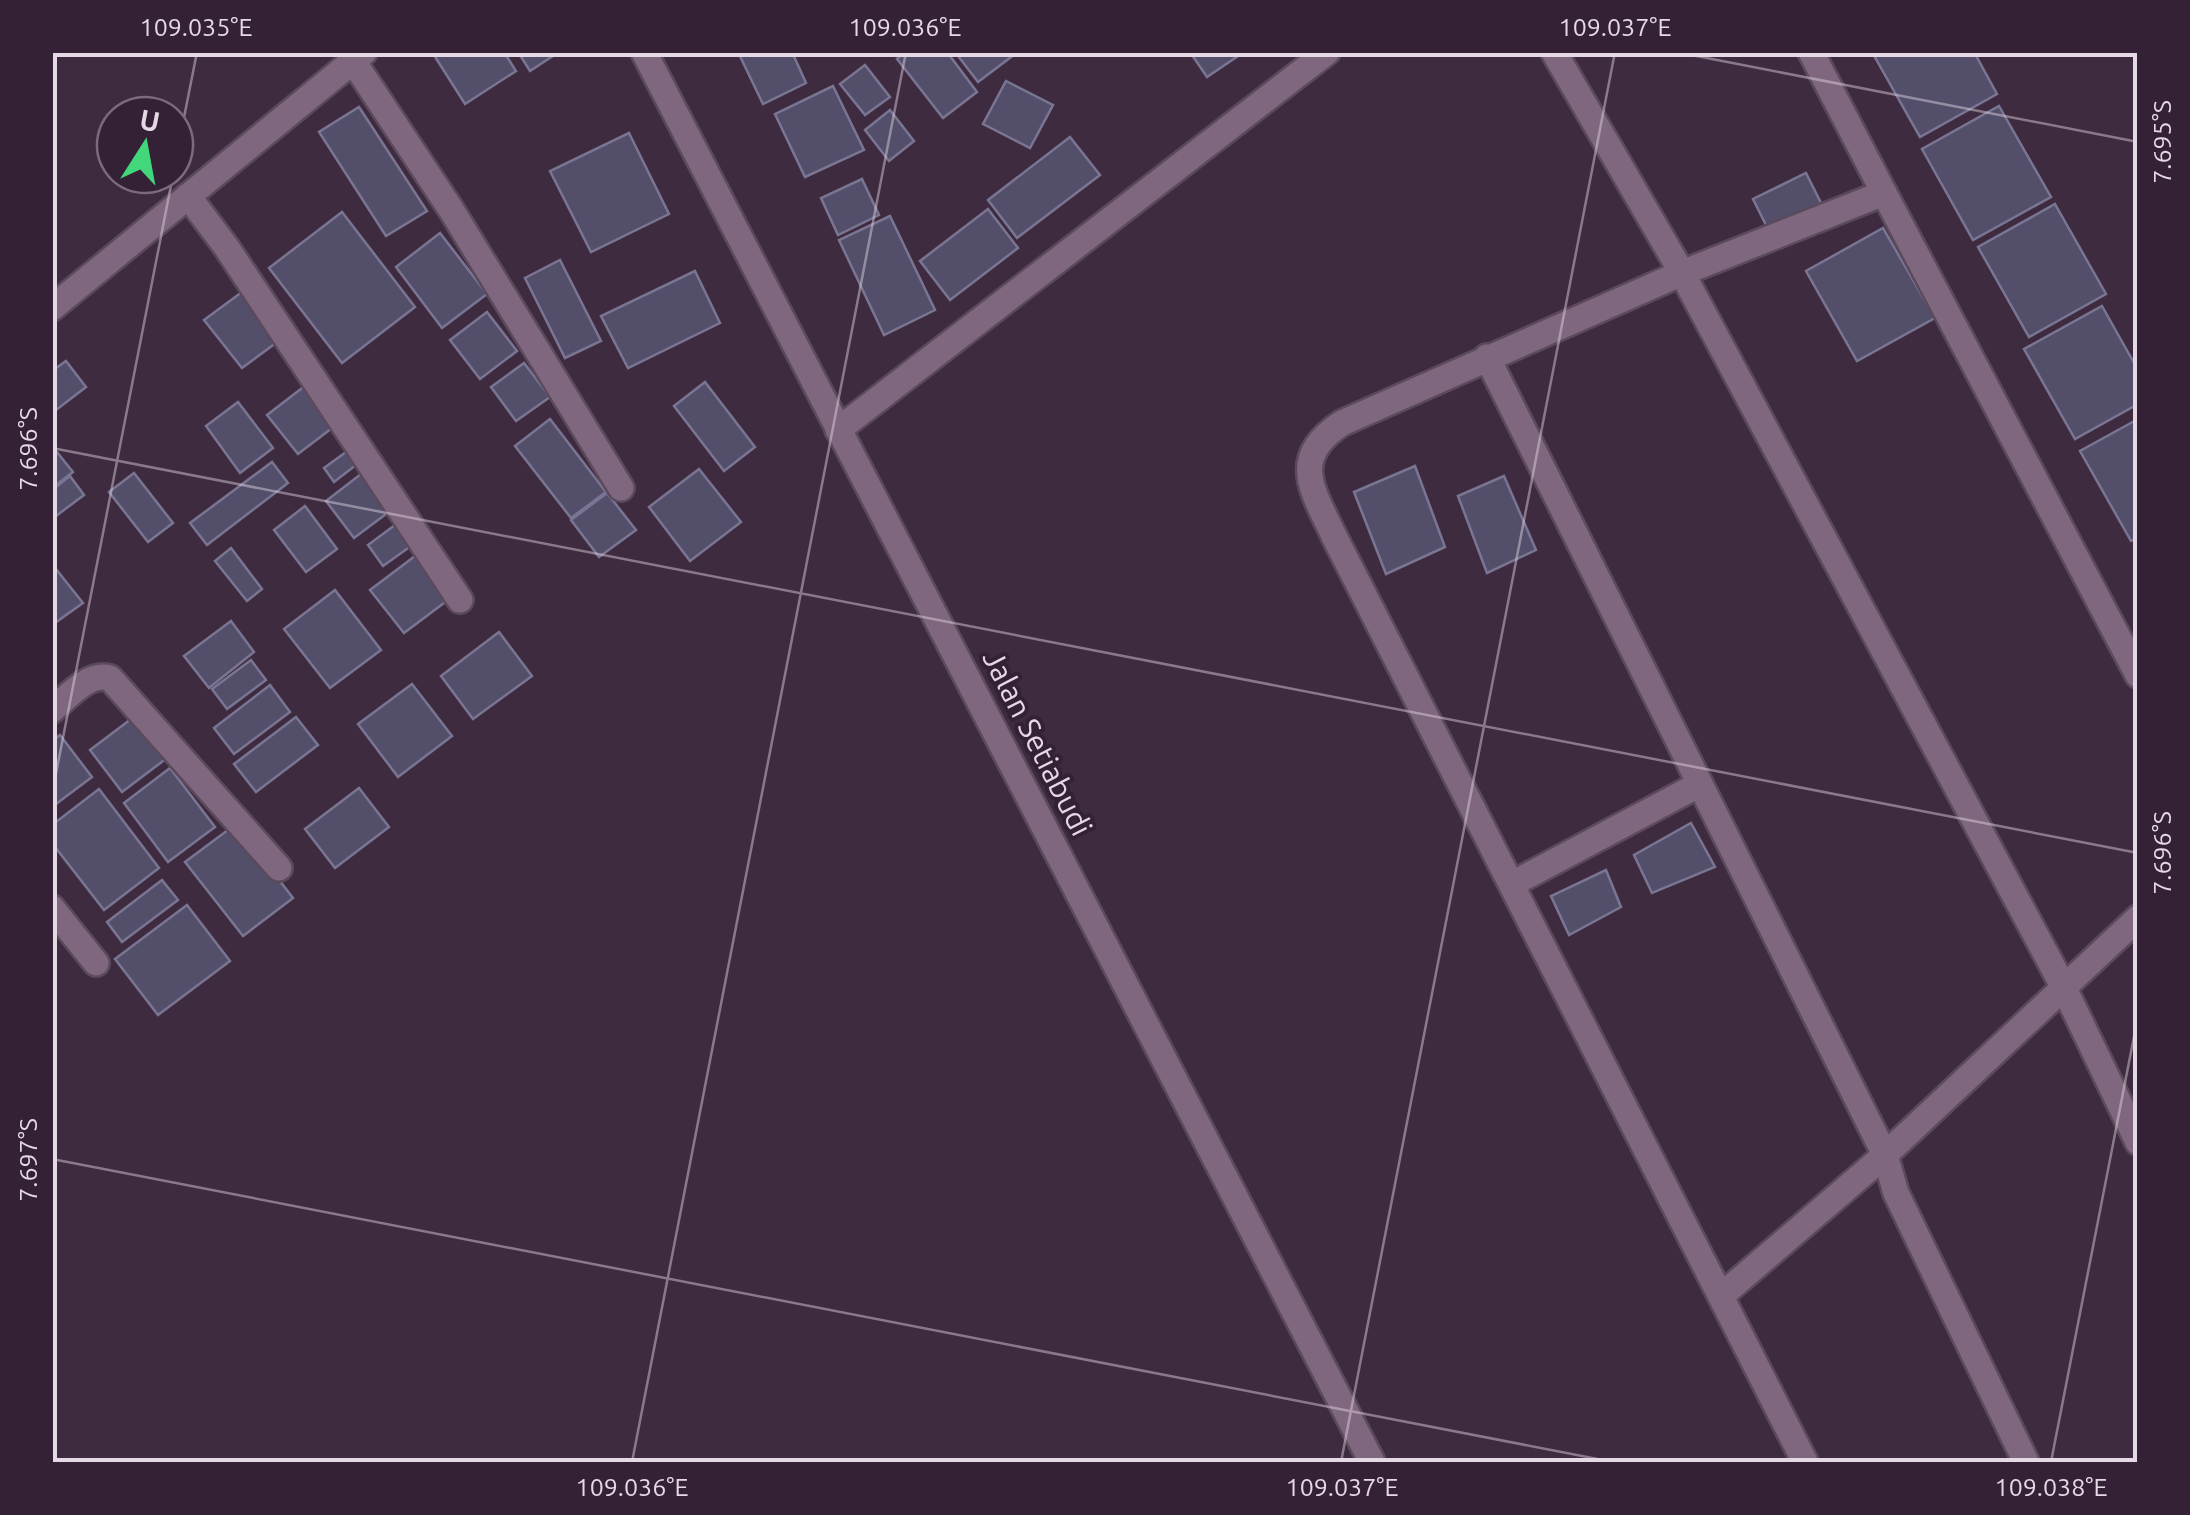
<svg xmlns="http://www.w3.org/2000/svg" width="2190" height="1515" font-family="Ubuntu,sans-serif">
	<rect width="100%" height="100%" fill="#3f2b3f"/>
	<g fill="#534f6a" stroke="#797593" stroke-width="2.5">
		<path d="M432 52H504L516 71 465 104Z"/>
		<path d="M518 52H559L530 71Z"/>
		<path d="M738 52H792L806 83 763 104Z"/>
		<path d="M905 52H947L977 92 943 118 897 59Z"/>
		<path d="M955 52H1013L1015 54 978 82Z"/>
		<path d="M1190 52H1244L1207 77Z"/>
		<path d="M1872 52H1974L1997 94 1920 137Z"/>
		<path d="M865 65 890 97 865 115 840 84Z"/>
		<path d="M1006 81 1053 105 1030 148 983 124Z"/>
		<path d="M833 86 864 150 805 177 775 114Z"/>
		<path d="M1999 106 2051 197 1973 240 1922 149Z"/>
		<path d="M359 107 427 211 386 236 319 132Z"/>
		<path d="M890 110 914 141 889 161 865 130Z"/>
		<path d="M629 133 669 214 591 252 550 171Z"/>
		<path d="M1070 137 1100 175 1017 238 988 200Z"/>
		<path d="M1806 173 1822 205 1769 231 1753 199Z"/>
		<path d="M862 179 879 215 838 235 821 198Z"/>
		<path d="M2055 204 2106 294 2029 337 1978 247Z"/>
		<path d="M988 209 1018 248 950 300 920 261Z"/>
		<path d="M342 212 415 307 342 363 269 268Z"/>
		<path d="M890 216 935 310 884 335 839 240Z"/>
		<path d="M1883 228 1935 318 1857 361 1806 271Z"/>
		<path d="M440 233 487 294 442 328 396 267Z"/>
		<path d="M560 260 601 341 565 358 525 278Z"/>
		<path d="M695 271 720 323 628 368 601 316Z"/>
		<path d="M242 292 280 340 242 368 204 320Z"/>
		<path d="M2102 306 2138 370V404L2075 439 2024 349Z"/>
		<path d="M487 312 517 351 480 379 450 340Z"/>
		<path d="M66 361 86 387 56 410 52 405V371Z"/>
		<path d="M524 363 550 397 516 421 491 387Z"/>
		<path d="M705 382 755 447 724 471 674 406Z"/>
		<path d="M306 385 336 425 298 454 267 415Z"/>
		<path d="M238 402 273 448 240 473 206 426Z"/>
		<path d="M550 419 606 492 571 518 515 446Z"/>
		<path d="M2138 419V538L2131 541 2080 451Z"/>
		<path d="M52 446 73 472 52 488Z"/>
		<path d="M346 452 356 465 334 482 324 468Z"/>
		<path d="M272 462 288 483 207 545 190 523Z"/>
		<path d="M1415 466 1445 547 1386 574 1354 492Z"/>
		<path d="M699 469 741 522 690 561 649 507Z"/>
		<path d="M134 473 173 523 148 542 109 492Z"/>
		<path d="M361 474 390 511 354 538 326 501Z"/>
		<path d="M70 476 84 495 52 519V490Z"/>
		<path d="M1504 476 1536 550 1487 573 1458 496Z"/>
		<path d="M607 493 636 530 599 557 571 520Z"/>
		<path d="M305 506 337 549 306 572 274 530Z"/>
		<path d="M395 525 411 546 383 566 368 545Z"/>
		<path d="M231 548 262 589 247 601 215 561Z"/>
		<path d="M419 553 452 597 404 633 370 590Z"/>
		<path d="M52 564 83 603 52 625Z"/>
		<path d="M335 590 381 650 330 688 284 629Z"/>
		<path d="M231 621 254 652 209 688 184 656Z"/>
		<path d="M499 632 532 676 473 719 441 676Z"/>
		<path d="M251 660 266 680 227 709 212 689Z"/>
		<path d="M412 684 452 736 398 777 358 724Z"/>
		<path d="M270 685 290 712 234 754 214 728Z"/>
		<path d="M135 716 167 758 122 792 90 750Z"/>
		<path d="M296 717 318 745 256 792 234 764Z"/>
		<path d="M60 735 92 777 52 807V741Z"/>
		<path d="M170 768 215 827 168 862 124 803Z"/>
		<path d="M359 788 389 827 335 868 305 829Z"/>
		<path d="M99 789 159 868 104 910 52 843V825Z"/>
		<path d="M1691 823 1715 867 1652 893 1634 855Z"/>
		<path d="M236 824 293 898 243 936 185 862Z"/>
		<path d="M1606 870 1621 907 1569 935 1551 896Z"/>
		<path d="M162 880 178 900 122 942 107 922Z"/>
		<path d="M187 905 230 961 158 1015 115 959Z"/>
	</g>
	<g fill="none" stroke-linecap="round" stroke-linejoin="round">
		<g stroke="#5b4a5c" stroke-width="30">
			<g id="minor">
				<path d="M644 52 1372 1462"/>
				<path d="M1554 52 1682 273 2063 986 2138 1142"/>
				<path d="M1811 52 1884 193"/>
				<path d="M353 61 452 211 621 488"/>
				<path d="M188 196 227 248 460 600"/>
				<path d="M1487 357 1885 1155 1721 1296"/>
				<path d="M838 430 1327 52"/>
				<path d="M52 710C68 697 88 672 110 678L279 868"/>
				<path d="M1512 884 1700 784"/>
				<path d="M52 908 96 963"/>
				<path d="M1805 1462 1335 538C1313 491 1288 458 1342 423L1682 273 1884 193 2138 675"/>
				<path d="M2026 1462 1896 1193 1885 1155 2138 918"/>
			</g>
		</g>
		<g stroke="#5b4a5c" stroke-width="30">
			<path id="tertiary" d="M52 308 364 52"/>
		</g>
		<use href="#minor" stroke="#7f687f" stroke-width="25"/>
		<use href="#tertiary" stroke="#7f687f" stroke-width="25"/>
	</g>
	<path fill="none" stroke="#e6d9e6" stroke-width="2.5" stroke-opacity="0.45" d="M1676 52 2138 142M175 163 197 52M52 448 2138 853M52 794 173 175M52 1159 1613 1462M632 1462 906 52M1341 1462 1615 52M2051 1462 2138 1016"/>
	<g text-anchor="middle" stroke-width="8" stroke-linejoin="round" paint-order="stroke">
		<g font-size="30" fill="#e6d9e6" stroke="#342135">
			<text transform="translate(1037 743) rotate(63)" y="10">Jalan Setiabudi</text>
		</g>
	</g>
	<rect width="2190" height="1515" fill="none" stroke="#342135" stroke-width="110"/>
	<g transform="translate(145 145) rotate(11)"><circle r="48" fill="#342135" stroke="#7b6b7c" stroke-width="2.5"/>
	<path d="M0-8L18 38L0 25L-18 38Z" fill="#43d77b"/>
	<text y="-15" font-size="28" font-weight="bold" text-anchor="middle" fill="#e6d9e6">U</text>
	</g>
	<rect x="55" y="55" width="2080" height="1405" fill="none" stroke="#e6d9e6" stroke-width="4"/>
	<g font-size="25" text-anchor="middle" fill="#e6d9e6">
		<text x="196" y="36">109.035°E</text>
		<text x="905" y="36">109.036°E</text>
		<text x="1615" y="36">109.037°E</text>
		<text transform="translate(2162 142) rotate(-90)" y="9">7.695°S</text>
		<text transform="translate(28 449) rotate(-90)" y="9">7.696°S</text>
		<text transform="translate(2162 853) rotate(-90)" y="9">7.696°S</text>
		<text transform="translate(28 1160) rotate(-90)" y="9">7.697°S</text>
		<text x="632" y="1496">109.036°E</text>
		<text x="1342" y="1496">109.037°E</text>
		<text x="2051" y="1496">109.038°E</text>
	</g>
</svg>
